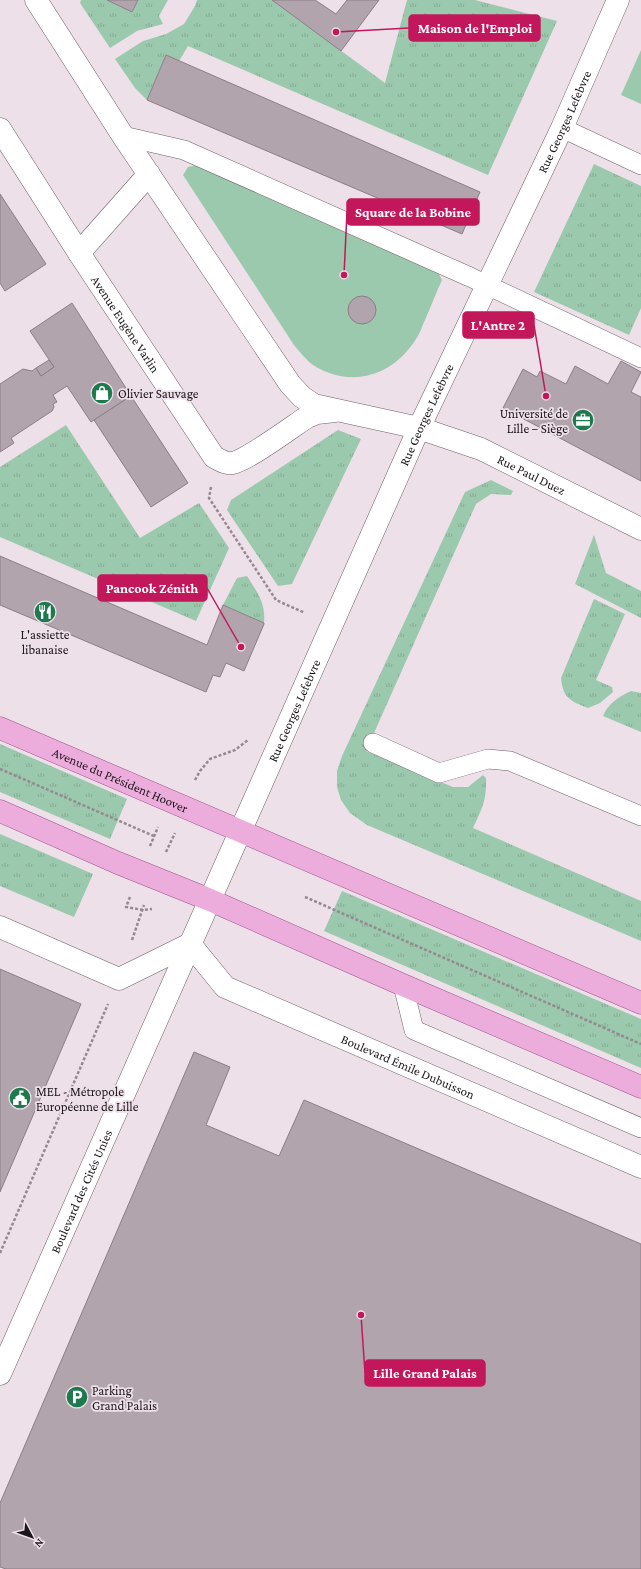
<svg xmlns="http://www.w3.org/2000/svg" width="641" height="1569" font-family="'Crimson Pro',serif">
	<defs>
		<pattern id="grass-tufts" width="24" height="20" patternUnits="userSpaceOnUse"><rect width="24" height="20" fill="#9bc9ad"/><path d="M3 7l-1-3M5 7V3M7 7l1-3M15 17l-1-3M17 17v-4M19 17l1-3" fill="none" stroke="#85ac94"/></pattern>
	</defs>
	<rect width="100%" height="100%" fill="#eee0e9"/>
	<g fill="url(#grass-tufts)">
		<path d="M81 0H107L132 12 138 0H168L159 16 163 24 137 31 110 48 80 3Z"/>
		<path d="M197 0H272L385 83 407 0H475L557 21 488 175 188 46 179 61 166 55 147 100 135 88 115 59 143 41 166 34 184 24 195 6Z"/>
		<path d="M594 164 641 186V308L629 335 534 292Z"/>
		<path d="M66 425 140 538 199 503 229 548 196 621 0 537V467Z"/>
		<path d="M338 430 361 439 292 584 278 586 227 510 231 500Z"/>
		<path d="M491 480 513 491 511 495 491 494 476 504 366 751 453 787H468L483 775 486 778C487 799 482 809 473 828L641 901V941L367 825 350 813 341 800 337 787V771L342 756 465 492Z"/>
		<path d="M594 535 606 573 641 591V618L575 584Z"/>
		<path d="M247 576C257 592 266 603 264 623L223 605 237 578Z"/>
		<path d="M594 599 625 614 596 680 612 687 613 692 600 703 588 708C570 701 563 698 561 678Z"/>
		<path d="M631 691 641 693V732L603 716C608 703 619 697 631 691Z"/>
		<path d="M0 744 127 799 110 839 0 792Z"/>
		<path d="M0 834 93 874 74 917 0 886Z"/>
		<path d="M342 891 641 1019V1068L324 931Z"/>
	</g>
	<g fill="#9bc9ad">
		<path d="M641 50V104L621 95Z"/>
		<path d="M196 165 437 270 442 280C436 293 431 306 425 320 422 326 420 334 416 339 393 376 351 389 313 365 306 360 300 352 294 345L183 175 188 167Z"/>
	</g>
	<g fill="#b1a4ad" stroke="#8b7e87">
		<path d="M107 0H138L132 12Z"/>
		<path d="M272 0H315L336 14 347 0H379L341 51Z"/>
		<path d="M166 55 480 192 462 234 147 100Z"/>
		<path d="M0 194 46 264 5 291 0 283Z"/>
		<circle cx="362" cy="310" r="14"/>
		<path d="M72 303 131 396 91 422 67 386 53 395 57 402 53 404 54 407 52 411 11 438 14 443 0 452V384L23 369 32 371 36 368 41 376 54 367 30 331Z"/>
		<path d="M49 360 54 367 41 376 36 368Z"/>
		<path d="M621 361 641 372 631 392 641 397V481L503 408 523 369 537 377 540 371 566 384 575 366 608 384Z"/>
		<path d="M131 396 188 483 151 507 94 420Z"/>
		<path d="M0 556 207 645 223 605 264 623V624L244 671 226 663 220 677 213 675 206 692 0 605Z"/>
		<path d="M0 969 81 1004 0 1192Z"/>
		<path d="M194 1052 230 1067 206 1125 279 1156 304 1100 641 1244V1569H6L0 1567V1503Z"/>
	</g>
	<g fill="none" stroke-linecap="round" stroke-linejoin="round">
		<g stroke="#6d6169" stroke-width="20">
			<g id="service">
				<path d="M562 128 641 165"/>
				<path d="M123 136 184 150 470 277 641 358"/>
				<path d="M373 743 439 773 488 759 510 761 641 816"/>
				<path d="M403 985 414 1030 641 1128"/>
			</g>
		</g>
		<g stroke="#6d6169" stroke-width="23">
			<g id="pedestrian">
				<path id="s1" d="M0 927 119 979 190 944 225 987 641 1167"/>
			</g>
		</g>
		<g stroke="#6d6169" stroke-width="23">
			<g id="minor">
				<path id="s2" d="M36 0 123 136 290 384 302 397 314 405 419 428 481 449 641 529"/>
				<path id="s3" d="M0 129 79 253 214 457C220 460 225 464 232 463 246 461 292 427 307 417L317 413 335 411"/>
				<path d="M79 253 149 174"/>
				<path id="s4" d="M240 832 419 428 562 128 618 0"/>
			</g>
		</g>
		<g stroke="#6d6169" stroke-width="23">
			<g id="secondary">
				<path id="s5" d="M0 1374 240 832"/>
			</g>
		</g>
		<g stroke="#9b5488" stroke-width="23">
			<g id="primary">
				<path id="s6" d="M0 728 641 1003"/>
				<path d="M0 811 118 863 210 900 403 985 641 1087"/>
			</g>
		</g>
		<g stroke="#948990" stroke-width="2.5" stroke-dasharray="3 2" stroke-linecap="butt">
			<path d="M211 487 209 498 276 600 305 613"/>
			<path d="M0 769 154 836"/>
			<path d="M195 780 200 771 210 759 235 750 248 740"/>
			<path d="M150 846 158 827"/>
			<path d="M166 852 175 833"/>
			<path d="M130 897 126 907 143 910 152 909"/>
			<path d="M305 897 641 1044"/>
			<path d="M132 940 144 905"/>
			<path d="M0 1253 108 1004"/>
		</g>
		<use href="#service" stroke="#fff" stroke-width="19"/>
		<use href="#pedestrian" stroke="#fff" stroke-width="22"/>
		<use href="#minor" stroke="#fff" stroke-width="22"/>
		<use href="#secondary" stroke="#fff" stroke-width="22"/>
		<use href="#primary" stroke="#ecaddc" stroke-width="22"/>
	</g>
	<defs>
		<g id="shop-disc" transform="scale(1.15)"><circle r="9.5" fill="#1e794e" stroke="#eee0e9"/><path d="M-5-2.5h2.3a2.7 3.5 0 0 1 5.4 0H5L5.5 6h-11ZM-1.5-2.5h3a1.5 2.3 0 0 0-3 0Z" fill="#fff"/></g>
		<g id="office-disc" transform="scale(1.15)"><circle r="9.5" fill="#1e794e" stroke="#eee0e9"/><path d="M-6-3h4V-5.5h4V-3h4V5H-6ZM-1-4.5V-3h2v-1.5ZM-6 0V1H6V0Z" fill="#fff"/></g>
		<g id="restaurant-disc" transform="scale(1.15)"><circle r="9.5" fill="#1e794e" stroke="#eee0e9"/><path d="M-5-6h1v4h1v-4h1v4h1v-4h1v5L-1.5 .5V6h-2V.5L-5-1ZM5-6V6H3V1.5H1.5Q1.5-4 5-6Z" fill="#fff"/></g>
		<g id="civic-disc" transform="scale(1.15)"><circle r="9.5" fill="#1e794e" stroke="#eee0e9"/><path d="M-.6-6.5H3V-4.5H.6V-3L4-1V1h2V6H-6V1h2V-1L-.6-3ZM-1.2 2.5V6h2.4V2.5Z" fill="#fff"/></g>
		<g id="parking-disc" transform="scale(1.15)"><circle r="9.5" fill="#1e794e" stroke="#eee0e9"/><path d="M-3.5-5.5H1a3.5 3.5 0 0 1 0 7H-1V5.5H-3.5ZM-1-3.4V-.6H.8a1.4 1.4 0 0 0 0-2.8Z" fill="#fff"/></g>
	</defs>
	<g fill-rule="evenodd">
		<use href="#shop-disc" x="102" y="393"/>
		<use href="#office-disc" x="583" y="420"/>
		<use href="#restaurant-disc" x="45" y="612"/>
		<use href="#civic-disc" x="20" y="1098"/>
		<use href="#parking-disc" x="77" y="1397"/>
	</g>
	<g text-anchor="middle" stroke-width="3.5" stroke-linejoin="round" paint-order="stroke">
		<g font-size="13" fill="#1b161a" stroke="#eee0e9">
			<text dy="5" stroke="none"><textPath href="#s4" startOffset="781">Rue Georges Lefebvre</textPath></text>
			<text dy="5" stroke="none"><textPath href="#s3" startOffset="232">Avenue Eugène Varlin</textPath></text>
			<text dy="5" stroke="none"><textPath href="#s4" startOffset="457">Rue Georges Lefebvre</textPath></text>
			<text dy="5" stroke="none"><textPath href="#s2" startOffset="722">Rue Paul Duez</textPath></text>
			<text dy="5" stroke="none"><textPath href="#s4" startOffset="133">Rue Georges Lefebvre</textPath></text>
			<text dy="5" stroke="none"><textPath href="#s6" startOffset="131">Avenue du Président Hoover</textPath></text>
			<text dy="5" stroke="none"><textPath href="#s1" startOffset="464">Boulevard Émile Dubuisson</textPath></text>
			<text dy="5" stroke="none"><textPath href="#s5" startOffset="200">Boulevard des Cités Unies</textPath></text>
		</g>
		<g font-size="13" fill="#1b161a" stroke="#eee0e9" text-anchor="start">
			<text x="118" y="398">Olivier Sauvage</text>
			<text x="568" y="418" text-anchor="end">Université de<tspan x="568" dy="15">Lille − Siège</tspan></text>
			<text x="45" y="639" text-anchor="middle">L'assiette<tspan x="45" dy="15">libanaise</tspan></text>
			<text x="36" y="1096">MEL - Métropole<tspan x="36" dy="15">Européenne de Lille</tspan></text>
			<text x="92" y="1395">Parking<tspan x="92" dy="15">Grand Palais</tspan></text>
		</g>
	</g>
	<path fill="none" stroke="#c2185b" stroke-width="1.5" d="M336 32L409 28M344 275L347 212M546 396L534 325M241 647L207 588M361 1315L365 1373"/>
	<g fill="#c2185b" stroke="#eee0e9" stroke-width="1.5">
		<circle cx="336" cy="32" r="4"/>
		<circle cx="344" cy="275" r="4"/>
		<circle cx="546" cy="396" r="4"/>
		<circle cx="241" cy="647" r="4"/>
		<circle cx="361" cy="1315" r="4"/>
	</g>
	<g fill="#c2185b" stroke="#c2185b" stroke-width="1.5">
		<rect x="409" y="15" width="131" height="26" rx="4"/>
		<rect x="347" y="199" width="132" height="26" rx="4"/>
		<rect x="463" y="312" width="71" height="26" rx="4"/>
		<rect x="98" y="575" width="109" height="26" rx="4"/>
		<rect x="365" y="1360" width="120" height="26" rx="4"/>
	</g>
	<g font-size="14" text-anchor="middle" font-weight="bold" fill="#fff">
		<text x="475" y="33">Maison de l'Emploi</text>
		<text x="413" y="217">Square de la Bobine</text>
		<text x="498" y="330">L'Antre 2</text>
		<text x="152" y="593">Pancook Zénith</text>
		<text x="425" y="1378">Lille Grand Palais</text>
	</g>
	<g transform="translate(32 1537) rotate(131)" stroke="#eee0e9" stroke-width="3" paint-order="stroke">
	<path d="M0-3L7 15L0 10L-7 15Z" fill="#1b161a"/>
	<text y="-6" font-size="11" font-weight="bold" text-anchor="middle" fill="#1b161a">N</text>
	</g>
</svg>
